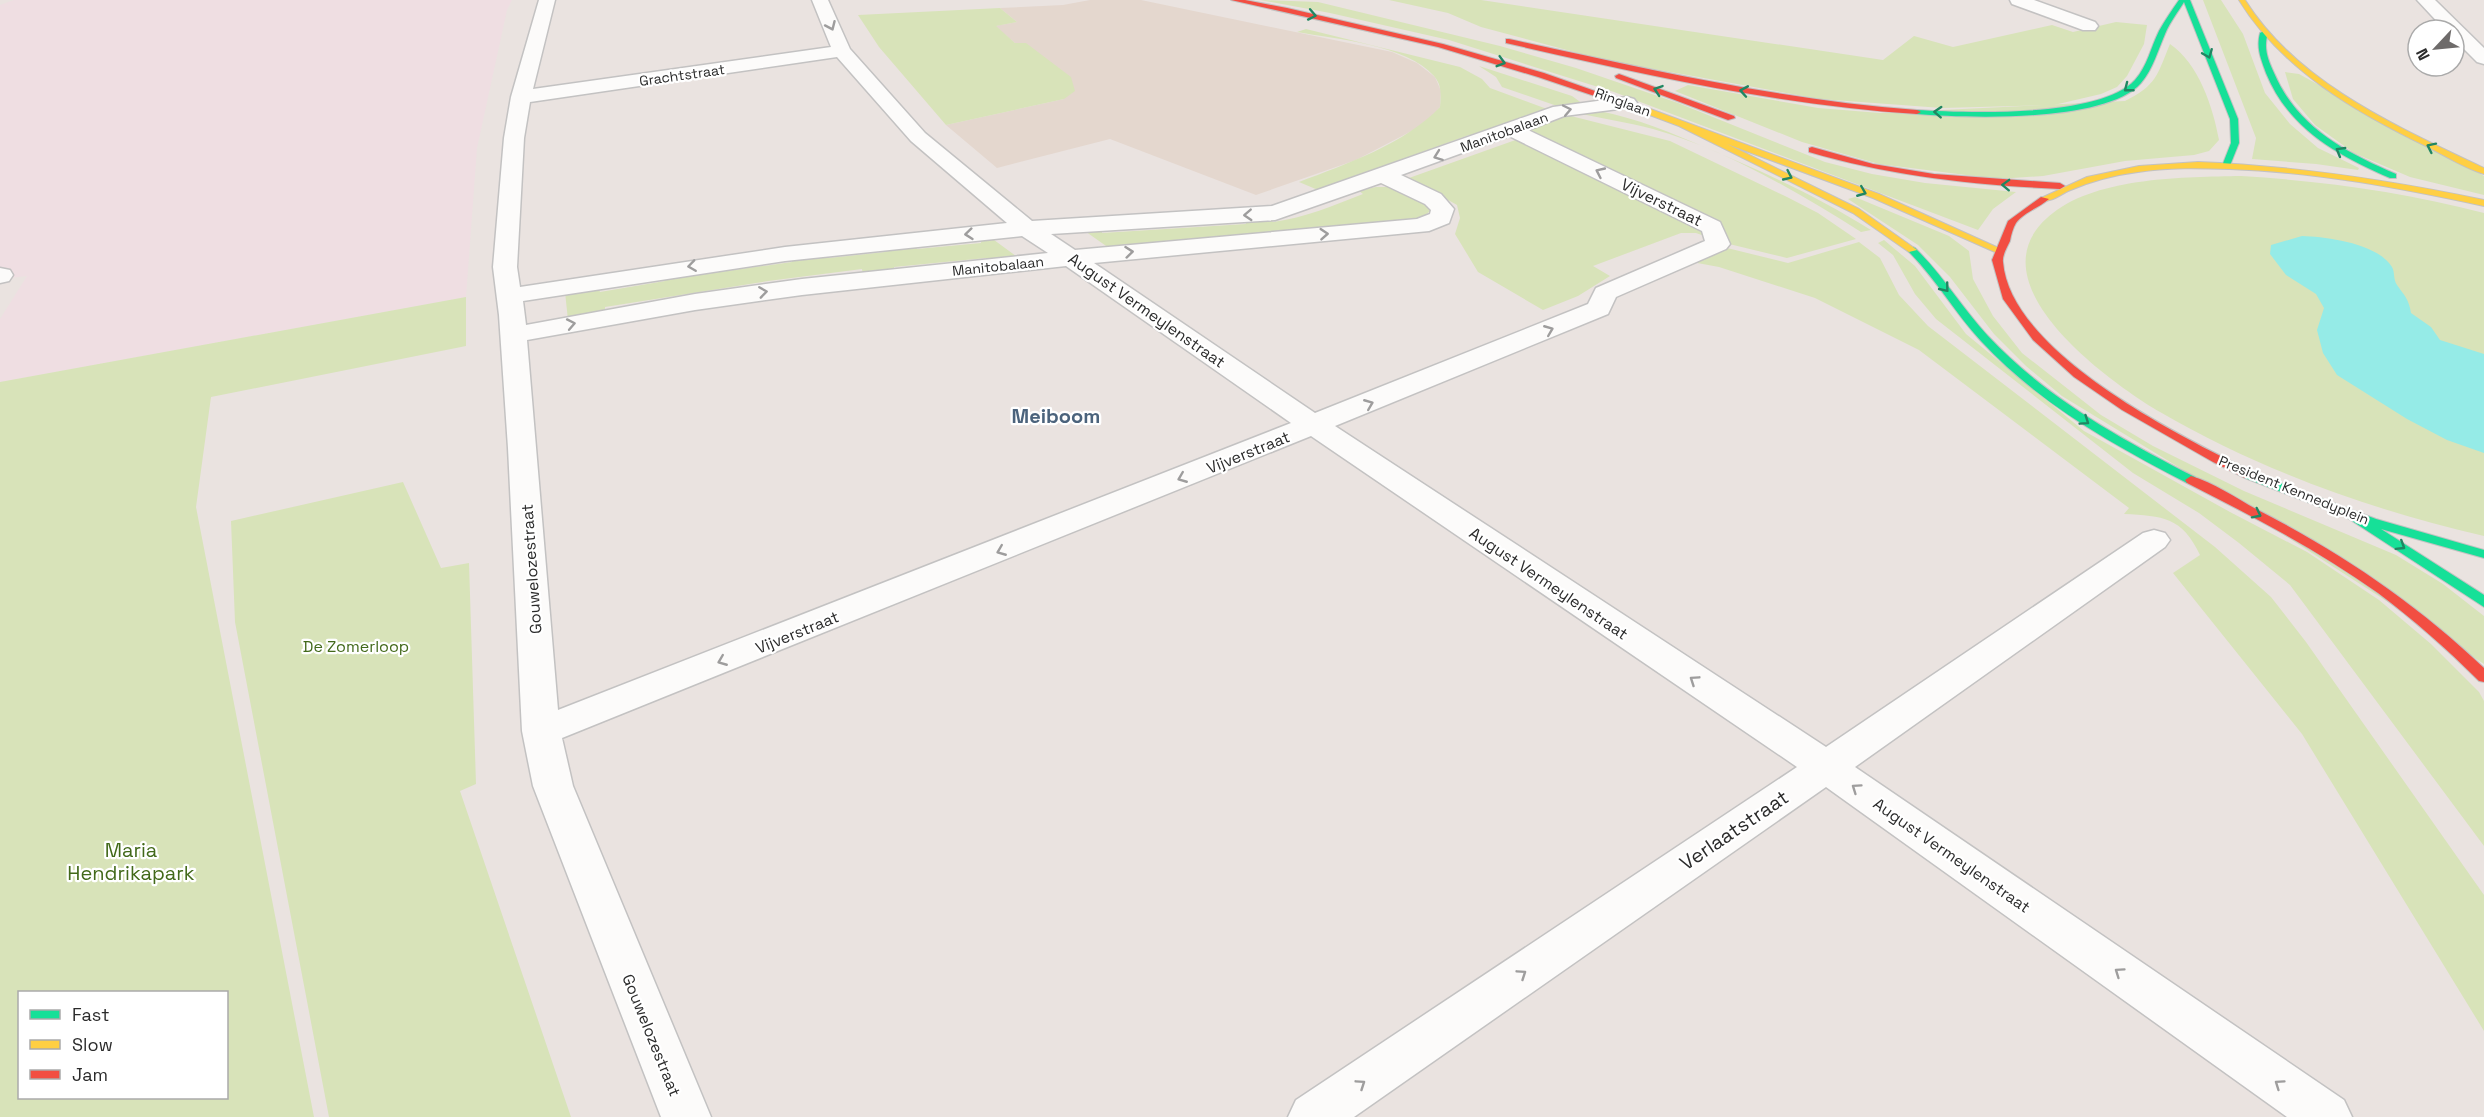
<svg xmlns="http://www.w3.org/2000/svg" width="2484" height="1117" font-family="'Space Grotesk',sans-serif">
	<rect width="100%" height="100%" fill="#eae3e0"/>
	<path fill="#e4d7ce" d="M1090 0H1141L1392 52 1417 63 1435 77 1441 91 1440 107 1425 124 1356 160 1256 195 1110 139 997 168 946 125 1064 99 1015 43 995 26 1017 22 1000 8 1063 5Z"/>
	<path fill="#efdee2" d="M14 0H512L507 10 477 148 466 297 0 382V319L27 276 0 279V5Z"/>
	<g fill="#d8e3b9" fill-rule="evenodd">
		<path d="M1260 0 1318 2 1500 46 1576 68 1678 103 1825 162 1872 174 1925 183 2016 192 1993 209 1978 230 1614 92 1449 40 1330 13Z"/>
		<path d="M1389 0H1481L1883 60 1914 36 1953 47 2052 25 2073 32 2116 22 2147 25 2144 44 2127 76 2117 87 2101 94 2054 105 1942 108 1820 99 1604 60 1481 27 1448 13Z"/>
		<path d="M2203 0H2221L2243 34 2265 93 2290 124 2318 148 2359 168 2358 170 2316 164 2252 159 2256 138Z"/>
		<path d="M1000 8 1017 22 996 26 1015 43H1026L1071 77 1075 91 1064 99 946 125 879 47 858 15Z"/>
		<path d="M1306 29 1460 67 1482 79 1490 88 1547 109 1474 137 1469 135 1318 190 1299 182C1346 164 1405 144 1440 107 1441 96 1442 85 1434 76 1407 45 1336 39 1297 32Z"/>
		<path d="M2170 44C2199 64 2213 107 2219 140L2209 151 2194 155 2125 161 2043 176 1998 179 1879 164 1802 142 1675 91 1688 85 1818 108 1880 113 2125 101C2157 85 2157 75 2170 44Z"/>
		<path d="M1479 66 1572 96 1583 104 1560 107 1502 87 1496 77Z"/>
		<path d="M2285 72 2299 74 2484 176V195L2410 177 2354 153 2315 125 2293 99Z"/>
		<path d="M1599 111C1636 118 1672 133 1707 148 1764 172 1818 197 1871 230L1861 232C1797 192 1727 150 1653 129 1627 122 1599 118 1573 112Z"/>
		<path d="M1563 114 1670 141 1787 197 1818 213 1856 239 1787 258 1725 243 1696 233H1681L1593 266 1610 276 1578 296 1543 310 1478 272 1455 234 1460 218 1457 205 1409 178 1532 134 1531 127Z"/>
		<path d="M2241 176C2323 181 2404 192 2484 213V536C2371 510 2260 470 2160 412 2106 380 1967 279 2053 213 2099 177 2185 177 2241 176Z"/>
		<path d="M1376 187H1396L1429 206 1430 211 1420 220 1109 248 1082 229H1102V233L1246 224 1245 221 1270 219 1273 222C1305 218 1334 205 1363 194L1359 191Z"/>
		<path d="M1855 197 1949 236 1969 251 1973 279 1993 316 2022 353 2101 415 2153 446 2244 491 2396 555 2443 584 2484 616V664L2180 468 2062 396 2026 366 1994 334 1950 277 1918 245 1848 199Z"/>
		<path d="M990 237 1020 259 987 263 986 258 894 267V272L863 276 862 269 768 281 605 307V313L568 320 565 292 598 287 600 292 665 281 663 276 697 270 698 275 792 262V257L829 253V258L885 252 886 248 916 244 917 249 981 243V238Z"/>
		<path d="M1884 240 1915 266 1966 334 2084 431 2230 512 2307 552 2379 600 2431 644 2479 692 2484 701V846L2290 585 2239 543 2199 513 2133 473 1936 319 1915 294 1893 255 1878 243Z"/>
		<path d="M1859 242 1880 258 1899 295 1928 326 2215 547 2271 597 2306 642 2484 895V1031L2302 734 2173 573 2200 555C2182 517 2163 516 2124 514L2129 508 1919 350 1815 298 1719 267 1692 262 1719 246 1788 263Z"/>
		<path d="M466 297V346L211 397 196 507 314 1117H0V382ZM20 992H226V1098H20Z"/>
		<path d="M403 482 441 568 469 563 476 784 460 791 571 1117H329L235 622 231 521Z"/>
	</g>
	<path fill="#95ebe7" d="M2302 236C2327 237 2377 243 2392 267 2395 272 2393 279 2397 285 2404 295 2409 299 2411 313L2431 327 2440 340 2484 354V453L2447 440 2407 419 2337 375 2323 353 2317 330 2324 308 2316 294 2286 275 2270 254 2271 245Z"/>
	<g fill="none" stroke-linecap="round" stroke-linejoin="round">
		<g stroke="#c3c2c2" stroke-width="3">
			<g id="street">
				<path d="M539 0H555L533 89 831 47 812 0H828L850 49 925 133 1032 221 1272 206 1553 107 1627 97 1634 99 1637 103 1634 107 1564 116 1528 130 1720 222 1730 244 1726 249 1616 297 1608 314 1335 426 1826 747 2143 533 2154 530 2165 533 2170 540 2165 547 1855 767 2344 1100 2352 1117H2287L1826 787 1354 1117H1288L1296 1100 1797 767 1311 436 562 738 573 786 711 1117H661L533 786 522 731 508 448 499 315 493 267 504 138 511 97ZM837 57 911 141 1007 223 785 247 520 287 517 267 524 138 530 102ZM1509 136 1702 231 1705 241 1596 288 1588 304 1315 413 1094 263 1429 231 1449 223 1454 209 1441 194 1401 175ZM1381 183 1425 204 1431 210 1430 214 1417 219 1075 250 1051 234 1275 220ZM1022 236 1048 253 802 279 695 294 526 325 523 301 785 261ZM1066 266 1291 423 558 710 527 340 695 310 802 295Z"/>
				<path d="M2010 0H2034L2095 22 2098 26 2095 30H2083L2012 4Z"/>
				<path d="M2417 0H2435L2484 48V64L2477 62 2454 39V30H2445Z"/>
				<path d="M0 268 10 270 13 275 9 281 0 283Z"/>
			</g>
		</g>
		<g stroke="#c3c2c2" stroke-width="2">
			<g id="fast">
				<path d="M2179 0H2190L2238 119 2239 143 2229 168 2222 166 2231 143 2230 119 2184 2C2178 12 2170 22 2165 34 2158 50 2153 69 2141 83 2106 123 1968 118 1917 114L1913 112 1917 110C1967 113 2100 118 2135 80 2147 67 2151 47 2159 31 2165 20 2172 10 2179 0Z"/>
				<path d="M2264 31 2268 33C2263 48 2268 60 2274 73 2297 127 2345 152 2396 174V178H2390C2337 155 2289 129 2266 73 2261 59 2256 48 2260 33Z"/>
				<path d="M1912 247 1915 248C1943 275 1962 308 1988 336 2046 398 2121 439 2195 477L2197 480 2195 483H2187C2112 444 2038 403 1981 341 1955 313 1936 279 1909 252L1907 250Z"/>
				<path d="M2249 471 2376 519 2484 550V558L2381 529 2484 595V607L2346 517 2245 478 2243 475Z"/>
			</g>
		</g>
		<g stroke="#c3c2c2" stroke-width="2">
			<g id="slow">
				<path d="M2239 0H2245C2298 84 2398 127 2484 168V174C2465 168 2447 157 2430 148 2357 113 2282 70 2239 0Z"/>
				<path d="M1639 107H1645L1879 194 2003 250 1995 252 1873 198 1727 144 1859 209 1917 250 1909 252 1853 213 1679 126 1639 111Z"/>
				<path d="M2198 162C2295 166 2389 180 2484 200V206C2400 188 2316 172 2230 169 2200 168 2168 167 2138 172 2114 175 2091 181 2068 191 2060 195 2047 205 2039 199L2087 177 2139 166Z"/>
			</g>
		</g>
		<g stroke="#c3c2c2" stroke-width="2">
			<g id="jam">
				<path d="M1231 0H1245L1287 8 1443 44 1544 73 1646 109 1639 111 1538 77 1438 47Z"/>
				<path d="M1509 39C1644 68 1779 100 1917 110L1921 112 1917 114C1778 105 1641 74 1506 43V39Z"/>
				<path d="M1619 74 1734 116 1735 118 1728 120 1616 78 1615 76Z"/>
				<path d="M1812 147 1873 164 1934 174 2060 183 2065 186 2060 189C1974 185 1891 176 1809 152V148Z"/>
				<path d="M2041 197 2049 199C2039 208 2024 212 2016 223 2013 228 2011 235 2010 241 2007 247 2002 256 2003 262 2010 352 2181 437 2253 472L2255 475 2253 478H2245L2213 462 2122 410 2074 377 2033 340 2003 299 1992 260 2008 221Z"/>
				<path d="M2191 476C2213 482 2236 498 2256 509 2340 552 2416 603 2484 668V682L2479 681C2447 649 2414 620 2378 593 2318 550 2252 516 2187 483L2185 480Z"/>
			</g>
		</g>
		<use href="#street" fill="#fcfbfa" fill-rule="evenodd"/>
		<use href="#fast" fill="#16e098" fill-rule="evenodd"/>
		<use href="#slow" fill="#ffcf43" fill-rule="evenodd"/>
		<use href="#jam" fill="#f24e42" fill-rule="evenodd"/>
	</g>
	<defs><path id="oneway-chevron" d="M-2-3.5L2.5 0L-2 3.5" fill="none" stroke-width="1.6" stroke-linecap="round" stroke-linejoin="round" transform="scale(1.5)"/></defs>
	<g stroke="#208662">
		<use href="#oneway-chevron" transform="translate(1312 15) rotate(11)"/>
		<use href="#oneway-chevron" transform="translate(2208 54) rotate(68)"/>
		<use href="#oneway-chevron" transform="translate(1501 62) rotate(16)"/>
		<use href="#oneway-chevron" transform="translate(2128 88) rotate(142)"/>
		<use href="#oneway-chevron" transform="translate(1658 90) rotate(-161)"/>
		<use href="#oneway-chevron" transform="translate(1744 91) rotate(-170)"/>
		<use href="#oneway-chevron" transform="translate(1938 112) rotate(-177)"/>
		<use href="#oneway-chevron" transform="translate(2431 147) rotate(-154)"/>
		<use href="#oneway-chevron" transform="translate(2340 151) rotate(-150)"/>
		<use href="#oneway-chevron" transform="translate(1788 176) rotate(25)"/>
		<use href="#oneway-chevron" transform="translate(2006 185) rotate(-178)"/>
		<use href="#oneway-chevron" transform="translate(1862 192) rotate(22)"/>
		<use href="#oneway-chevron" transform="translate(1945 288) rotate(51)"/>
		<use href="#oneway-chevron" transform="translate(2085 421) rotate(34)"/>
		<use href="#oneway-chevron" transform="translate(2257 514) rotate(27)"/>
		<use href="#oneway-chevron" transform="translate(2401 546) rotate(32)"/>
	</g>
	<g stroke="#9e9d9d">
		<use href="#oneway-chevron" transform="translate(831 26) rotate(66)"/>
		<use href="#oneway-chevron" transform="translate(1567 110) rotate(-12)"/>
		<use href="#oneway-chevron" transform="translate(1438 156) rotate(160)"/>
		<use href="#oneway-chevron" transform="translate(1600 172) rotate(-155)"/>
		<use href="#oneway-chevron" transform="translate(1248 215) rotate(177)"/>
		<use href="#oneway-chevron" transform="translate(969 234) rotate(174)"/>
		<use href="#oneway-chevron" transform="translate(1324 234) rotate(-4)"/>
		<use href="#oneway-chevron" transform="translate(1129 252) rotate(-6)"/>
		<use href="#oneway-chevron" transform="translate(692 266) rotate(172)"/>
		<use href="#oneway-chevron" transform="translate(763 292) rotate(-8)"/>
		<use href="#oneway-chevron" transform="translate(571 324) rotate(-11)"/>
		<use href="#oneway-chevron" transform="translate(1549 330) rotate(-22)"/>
		<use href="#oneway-chevron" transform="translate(1369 404) rotate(-22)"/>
		<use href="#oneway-chevron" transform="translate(1182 478) rotate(158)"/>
		<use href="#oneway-chevron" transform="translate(1001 551) rotate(158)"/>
		<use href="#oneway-chevron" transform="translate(722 661) rotate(158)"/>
		<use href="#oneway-chevron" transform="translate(1694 680) rotate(-146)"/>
		<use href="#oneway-chevron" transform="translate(1856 788) rotate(-145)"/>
		<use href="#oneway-chevron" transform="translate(2119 972) rotate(-145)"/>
		<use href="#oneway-chevron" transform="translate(1522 974) rotate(-34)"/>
		<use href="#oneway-chevron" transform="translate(1361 1084) rotate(-34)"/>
		<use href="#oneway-chevron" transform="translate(2279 1084) rotate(-145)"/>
	</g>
	<g text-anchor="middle" stroke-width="4.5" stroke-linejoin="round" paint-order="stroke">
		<g font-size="14" fill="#2b2b2b" stroke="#fff">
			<text transform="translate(682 75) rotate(-8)" y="5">Grachtstraat</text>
			<text transform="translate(1623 102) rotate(20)" y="5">Ringlaan</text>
			<text transform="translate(1504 132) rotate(-20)" y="5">Manitobalaan</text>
			<text transform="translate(998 266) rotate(-6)" y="5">Manitobalaan</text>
			<text transform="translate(2294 490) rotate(22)" y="5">President Kennedyplein</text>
		</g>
		<g font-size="16" fill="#2b2b2b" stroke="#fff">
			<text transform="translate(1662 202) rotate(26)" y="6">Vijverstraat</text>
			<text transform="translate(1147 310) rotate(35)" y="6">August Vermeylenstraat</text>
			<text transform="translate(1248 452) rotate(-22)" y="6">Vijverstraat</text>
			<text transform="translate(531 569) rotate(-94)" y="6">Gouwelozestraat</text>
			<text transform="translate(1549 583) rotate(34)" y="6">August Vermeylenstraat</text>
			<text transform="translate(797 632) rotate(-22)" y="6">Vijverstraat</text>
			<text transform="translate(1952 855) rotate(35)" y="6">August Vermeylenstraat</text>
			<text transform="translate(652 1035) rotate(68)" y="6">Gouwelozestraat</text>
		</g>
		<g font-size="16" fill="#42691a" stroke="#fff">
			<text x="356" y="652">De Zomerloop</text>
		</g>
		<g font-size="20" font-weight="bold" fill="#4b637c" stroke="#fff">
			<text x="1056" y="423">Meiboom</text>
		</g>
		<g font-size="20" fill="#2b2b2b" stroke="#fff">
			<text transform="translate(1734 830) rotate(-34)" y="7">Verlaatstraat</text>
		</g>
		<g font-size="20" fill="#42691a" stroke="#fff">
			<text x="131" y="857">Maria<tspan x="131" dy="23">Hendrikapark</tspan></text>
		</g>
	</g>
	<rect x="18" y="991" width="210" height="108" fill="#ffffff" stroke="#aaaaaa" stroke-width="1.5"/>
	<rect x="30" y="1010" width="30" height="9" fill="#16e098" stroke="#aaaaaa" stroke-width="1.5"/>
	<text x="72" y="1021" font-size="18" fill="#2b2b2b">Fast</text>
	<rect x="30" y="1040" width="30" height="9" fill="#ffcf43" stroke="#aaaaaa" stroke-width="1.5"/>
	<text x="72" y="1051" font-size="18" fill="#2b2b2b">Slow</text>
	<rect x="30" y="1070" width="30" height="9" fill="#f24e42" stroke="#aaaaaa" stroke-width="1.5"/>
	<text x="72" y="1081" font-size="18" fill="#2b2b2b">Jam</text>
	<g transform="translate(2436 48) rotate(244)"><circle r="28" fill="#ffffff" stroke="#aaaaaa" stroke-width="1.5"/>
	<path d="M0-4.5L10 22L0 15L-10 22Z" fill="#6e6b6a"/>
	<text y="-9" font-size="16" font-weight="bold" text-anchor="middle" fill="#2b2b2b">N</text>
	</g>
</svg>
